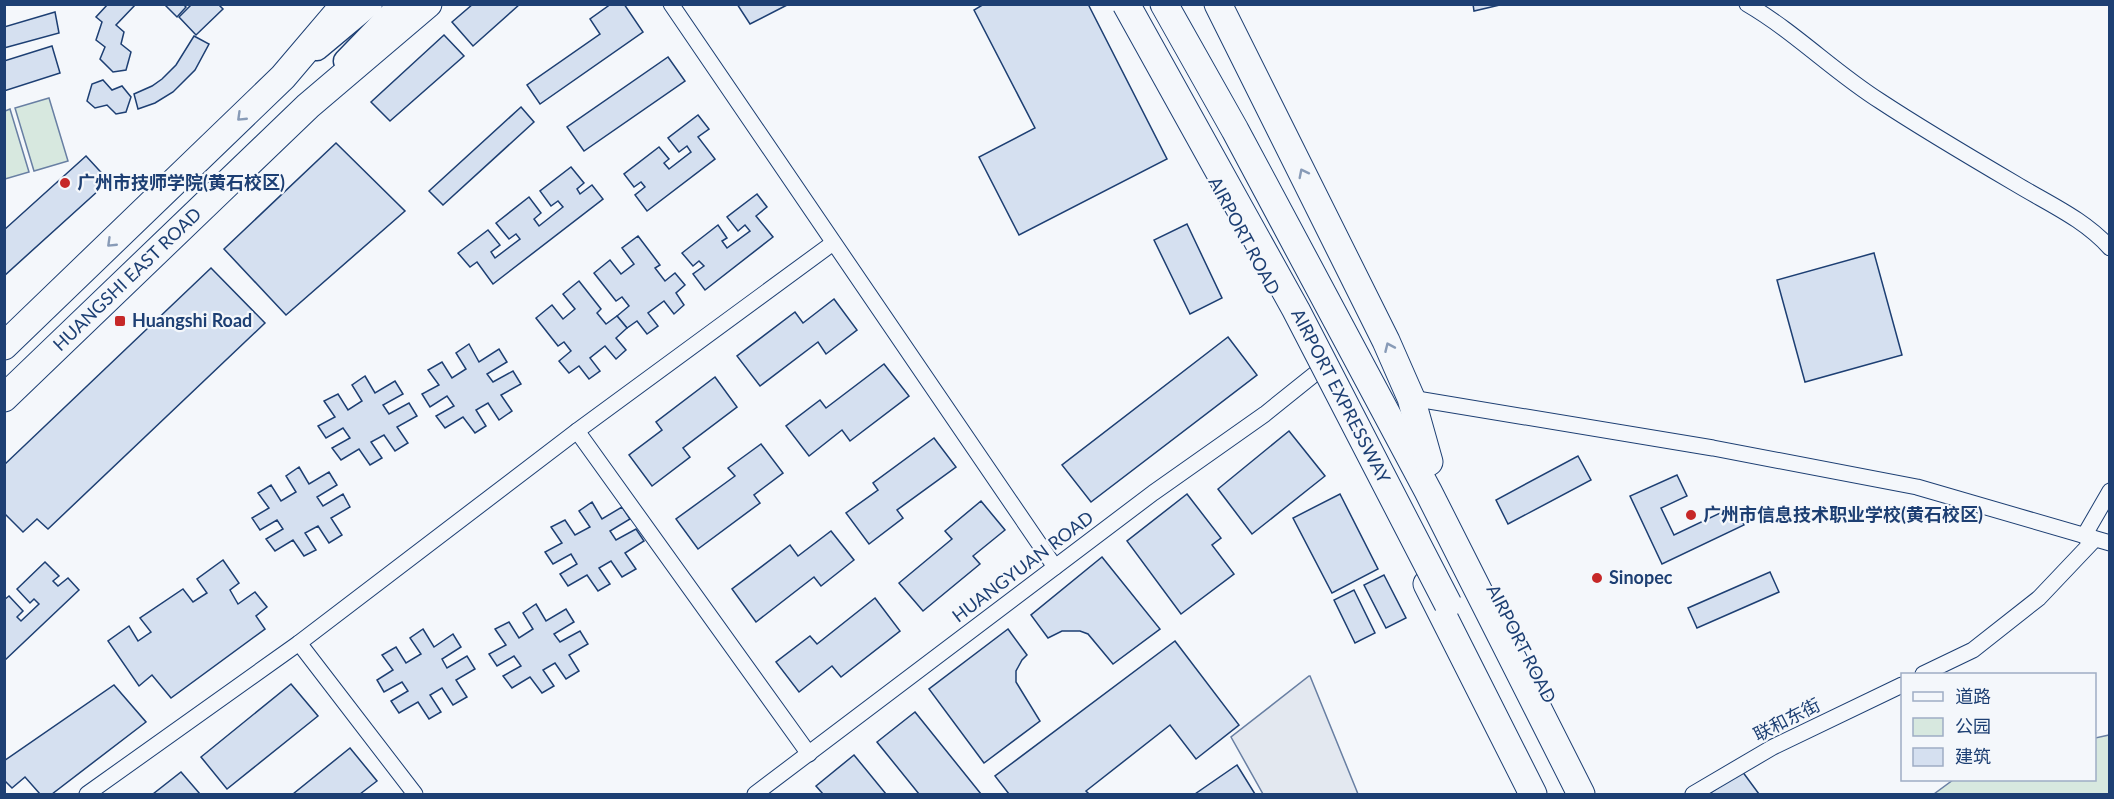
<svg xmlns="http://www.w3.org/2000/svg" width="2114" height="799" font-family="Lato,'Noto Sans SC',sans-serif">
	<rect width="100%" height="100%" fill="#f4f7fb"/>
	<g fill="#d7e8df" stroke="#687fa3" stroke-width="1.5">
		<path d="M49 98 68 161 34 171 15 108Z"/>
		<path d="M10 109 29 172 5 179V111Z"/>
		<path d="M2109 735V794H1934L1953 780H2094L2095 738Z"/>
	</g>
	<path fill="#e3e8f0" stroke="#687fa3" stroke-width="1.5" d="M1309 676H1310L1358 794H1263L1231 737Z"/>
	<g fill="#d5e0f0" stroke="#1d3f73" stroke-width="1.5">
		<path d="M108 4H136L116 25 124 32 121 44 131 52 126 70 113 72 100 59 105 47 96 40 102 22 96 17Z"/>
		<path d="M164 4H183L186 7 177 17Z"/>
		<path d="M192 4H218L223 9 196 35 179 17Z"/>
		<path d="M473 4H520L473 46 452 22Z"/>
		<path d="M611 4H624L643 32 540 104 527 85 600 34 590 19Z"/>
		<path d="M737 4H789L750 24Z"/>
		<path d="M984 4H1088L1167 159 1019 235 979 157 1035 128 974 10Z"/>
		<path d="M1473 4H1504L1474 11Z"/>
		<path d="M55 12 59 33 4 48V27Z"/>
		<path d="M444 35 464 56 390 121 371 102Z"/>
		<path d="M194 36 209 44 195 70 173 92 155 103 138 109 134 94 152 86 162 79 176 65Z"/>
		<path d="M52 46 60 73 4 91V61Z"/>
		<path d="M668 57 685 81 584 151 567 127Z"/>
		<path d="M103 80 112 90 122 86 131 97 126 112 116 114 107 105 95 108 87 101 92 84Z"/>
		<path d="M521 107 534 122 443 205 429 191Z"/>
		<path d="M698 115 709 129 698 137 715 159 647 211 635 195 645 187 641 182 634 187 624 174 659 147 669 159 664 163 669 169 691 152 687 146 679 152 668 138Z"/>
		<path d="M336 143 405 211 286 315 224 249Z"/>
		<path d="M86 156 109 181 4 276V230Z"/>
		<path d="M571 167 584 183 577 189 580 194 592 185 603 199 493 284 477 262 470 267 458 253 488 230 500 245 491 252 495 258 520 239 516 234 509 239 496 223 529 197 541 213 534 219 539 226 563 207 558 201 551 206 540 191Z"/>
		<path d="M757 194 767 207 756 216 773 237 705 290 693 274 704 266 699 261 693 266 682 253 718 225 727 238 722 241 727 248 750 231 745 225 738 231 727 217Z"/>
		<path d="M1187 224 1222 298 1190 314 1154 240Z"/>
		<path d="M638 236 660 265 655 268 665 281 675 273 685 285 676 293 684 305 674 314 664 301 648 313 658 326 647 334 637 321 627 328 617 316 629 306 622 297 616 301 594 273 610 260 621 274 634 264 622 248Z"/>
		<path d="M1874 253 1902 355 1805 382 1777 280Z"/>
		<path d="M211 268 265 323 48 529 37 519 23 532 4 513V465Z"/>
		<path d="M579 281 601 309 597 313 606 324 617 316 627 328 616 338 626 350 616 359 605 346 590 358 600 371 589 379 579 366 569 373 559 361 571 351 564 342 558 346 536 318 552 305 563 319 575 309 563 294Z"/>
		<path d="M834 299 857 330 826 354 818 342 760 386 737 356 795 312 803 323Z"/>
		<path d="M1228 337 1257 375 1091 502 1062 465Z"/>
		<path d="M469 344 479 362 499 349 507 362 487 374 493 382 513 371 521 384 501 395 512 411 499 420 488 403 476 410 486 426 475 433 463 417 445 428 436 416 454 406 447 396 430 407 422 394 439 385 428 370 442 362 452 378 466 369 456 353Z"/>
		<path d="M884 364 909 396 850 441 842 430 809 456 786 426 820 400 826 408Z"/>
		<path d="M365 376 375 393 395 381 403 394 383 405 389 414 409 403 417 416 397 427 408 443 395 451 384 435 371 442 382 458 370 465 359 449 341 460 332 448 350 438 343 428 326 438 318 426 335 417 324 401 338 394 348 410 362 401 352 385Z"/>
		<path d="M715 377 737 407 683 448 690 457 652 486 629 455 662 430 656 422Z"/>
		<path d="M1289 431 1325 476 1252 534 1218 489Z"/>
		<path d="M934 438 956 467 897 510 903 518 869 544 846 513 878 490 873 483Z"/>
		<path d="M761 444 783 473 754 495 760 503 698 549 676 519 735 476 728 468Z"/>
		<path d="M1578 456 1591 480 1508 524 1496 500Z"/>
		<path d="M299 467 309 484 329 472 337 485 317 497 323 506 343 494 350 507 331 518 342 535 329 543 318 526 305 533 316 550 304 556 293 540 275 551 266 539 283 529 277 520 260 530 252 518 269 508 258 493 271 485 281 501 296 492 286 476Z"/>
		<path d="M1677 475 1687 496 1661 508 1674 535 1735 506 1744 525 1662 564 1630 496Z"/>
		<path d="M1187 494 1221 538 1212 545 1234 574 1181 614 1127 541Z"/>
		<path d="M1340 494 1378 569 1332 593 1293 518Z"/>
		<path d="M981 501 1005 530 973 556 980 564 923 611 899 583 952 539 945 531Z"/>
		<path d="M592 502 602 519 622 507 630 519 610 531 616 540 636 529 644 541 625 553 636 569 622 577 611 561 599 568 610 584 598 591 587 575 568 586 560 574 577 564 571 554 553 564 545 552 562 543 551 527 565 520 575 535 590 527 579 511Z"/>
		<path d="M831 531 854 560 821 586 814 577 756 622 732 589 790 545 798 556Z"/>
		<path d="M1102 557 1160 629 1113 664 1088 634 1080 631H1062L1048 638 1031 615Z"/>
		<path d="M223 560 239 583 230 590 238 604 255 592 267 607 256 616 265 629 171 698 152 675 139 686 108 641 129 626 138 641 151 632 140 618 183 589 193 602 207 593 197 579Z"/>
		<path d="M45 562 59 576 53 581 58 586 68 578 79 590 4 661V600L9 596 23 611 17 617 21 621 39 604 34 599 30 603 17 589Z"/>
		<path d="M1770 572 1779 592 1697 628 1688 608Z"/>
		<path d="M1384 575 1406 618 1386 628 1364 585Z"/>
		<path d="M1354 590 1375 633 1355 643 1334 600Z"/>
		<path d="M875 598 900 631 841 677 832 666 799 692 776 662 810 636 817 644Z"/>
		<path d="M536 604 546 621 566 609 574 622 554 634 560 642 580 631 588 644 569 655 579 671 566 679 555 663 543 670 554 686 542 693 530 677 512 688 503 676 521 666 514 656 497 666 489 654 506 645 495 629 509 622 519 638 533 629 523 613Z"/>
		<path d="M423 629 434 647 453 634 461 647 442 659 447 668 467 656 475 669 456 680 467 697 453 705 442 688 430 695 441 712 429 719 418 702 399 713 391 701 408 691 402 682 384 692 377 680 393 670 382 655 396 647 406 663 421 654 410 638Z"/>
		<path d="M1008 629 1027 655 1022 660 1016 671V682L1040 721 984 763 929 689Z"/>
		<path d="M1175 641 1239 725 1196 759 1170 725 1086 791 1089 794H1009L995 776Z"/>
		<path d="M291 684 318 716 227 789 201 757Z"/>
		<path d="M114 685 146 722 52 794H40L25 777 12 788 4 780V761Z"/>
		<path d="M915 712 981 794H919L877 742Z"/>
		<path d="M350 748 377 781 360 794H293Z"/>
		<path d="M854 755 886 794H823L816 786Z"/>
		<path d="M1237 765 1255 794H1195Z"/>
		<path d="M1742 771 1759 794H1709Z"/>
		<path d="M181 772 200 794H153Z"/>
	</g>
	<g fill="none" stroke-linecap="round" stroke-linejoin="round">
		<g stroke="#1d3f73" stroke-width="17">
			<g id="street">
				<path d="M671 4 1055 567"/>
				<path d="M1747 4C1795 32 1834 72 1880 101 1924 130 1970 157 2016 184 2049 204 2084 219 2110 248"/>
				<path d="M1411 398 1713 448 1917 487 2110 543"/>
				<path d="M577 431 809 754"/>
				<path d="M2084 536 2110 491"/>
				<path d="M299 643 415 794"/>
				<path d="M1923 674 1973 650 2039 598 2095 539"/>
				<path d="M87 794 299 643 577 431 833 243"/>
				<path d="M755 794 1153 493 1265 414 1316 373"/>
				<path d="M1693 794 1773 747 1902 685"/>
			</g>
		</g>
		<g stroke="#1d3f73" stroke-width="25">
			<g id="primary">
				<path d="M317 49 371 4"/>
				<path d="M345 61 400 4"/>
			</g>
		</g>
		<g stroke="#1d3f73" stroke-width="29">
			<g id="highway">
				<path d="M1164 4 1235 130 1428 491 1581 794"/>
				<path d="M1218 4 1386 341 1411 398 1429 462"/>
				<path d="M4 346 283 77 345 4"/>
				<path id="s1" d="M4 398 308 106 428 4"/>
				<path d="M1427 584 1533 794"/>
			</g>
		</g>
		<use href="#street" stroke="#f4f7fb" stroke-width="15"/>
		<use href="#primary" stroke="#f4f7fb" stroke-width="22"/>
		<use href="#highway" stroke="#f4f7fb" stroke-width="27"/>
		<g stroke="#1d3f73" stroke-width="29" stroke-linecap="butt">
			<g id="highway-bridge">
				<path id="s2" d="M1126 4 1296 310 1448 604"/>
			</g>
		</g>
		<use href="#highway-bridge" stroke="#f4f7fb" stroke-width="27"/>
	</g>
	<defs><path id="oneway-chevron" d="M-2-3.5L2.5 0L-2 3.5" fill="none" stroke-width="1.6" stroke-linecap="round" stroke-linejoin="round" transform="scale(1.5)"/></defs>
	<g stroke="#889bb7">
		<use href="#oneway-chevron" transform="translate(241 117) rotate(136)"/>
		<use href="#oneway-chevron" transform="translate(1303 173) rotate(-117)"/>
		<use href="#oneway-chevron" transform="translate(111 243) rotate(136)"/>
		<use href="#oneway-chevron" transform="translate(1389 347) rotate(-114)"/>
	</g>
	<g fill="#c62828" stroke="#f4f7fb" stroke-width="2">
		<circle cx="65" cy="183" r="6"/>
		<rect x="114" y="315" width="12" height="12" rx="3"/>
		<circle cx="1691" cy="515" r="6"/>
		<circle cx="1597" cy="578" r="6"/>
	</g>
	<g text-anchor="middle" stroke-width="4.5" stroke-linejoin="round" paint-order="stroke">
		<g font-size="18" font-weight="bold" fill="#1d3f73" stroke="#f4f7fb" text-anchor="start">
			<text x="77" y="189">广州市技师学院(黄石校区)</text>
			<text x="132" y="327">Huangshi Road</text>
			<text x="1703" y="521">广州市信息技术职业学校(黄石校区)</text>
			<text x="1609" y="584">Sinopec</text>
		</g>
		<g font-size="18" fill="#1d3f73" stroke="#f4f7fb">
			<text transform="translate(1244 236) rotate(62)" y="6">AIRPORT ROAD</text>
			<text dy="6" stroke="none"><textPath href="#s1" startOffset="171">HUANGSHI EAST ROAD</textPath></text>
			<text dy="6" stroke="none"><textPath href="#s2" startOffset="447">AIRPORT EXPRESSWAY</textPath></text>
			<text transform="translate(1023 567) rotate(-37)" y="6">HUANGYUAN ROAD</text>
			<text transform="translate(1521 644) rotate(63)" y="6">AIRPORT ROAD</text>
			<text transform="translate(1787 720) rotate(-27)" y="6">联和东街</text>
		</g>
	</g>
	<rect width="2114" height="799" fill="none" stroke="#1d3f73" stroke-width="12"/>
	<rect x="1901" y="673" width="195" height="108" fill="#f4f7fb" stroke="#9eadc5" stroke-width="1.5"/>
	<rect x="1913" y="692" width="30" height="9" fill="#f4f7fb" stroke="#9eadc5" stroke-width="1.5"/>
	<text x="1955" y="703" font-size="18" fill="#1d3f73">道路</text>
	<rect x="1913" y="718" width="30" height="18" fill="#d7e8df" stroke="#9eadc5" stroke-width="1.5"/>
	<text x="1955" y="733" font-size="18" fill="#1d3f73">公园</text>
	<rect x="1913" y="748" width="30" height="18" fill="#d5e0f0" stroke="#9eadc5" stroke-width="1.5"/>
	<text x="1955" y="763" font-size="18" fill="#1d3f73">建筑</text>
</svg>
